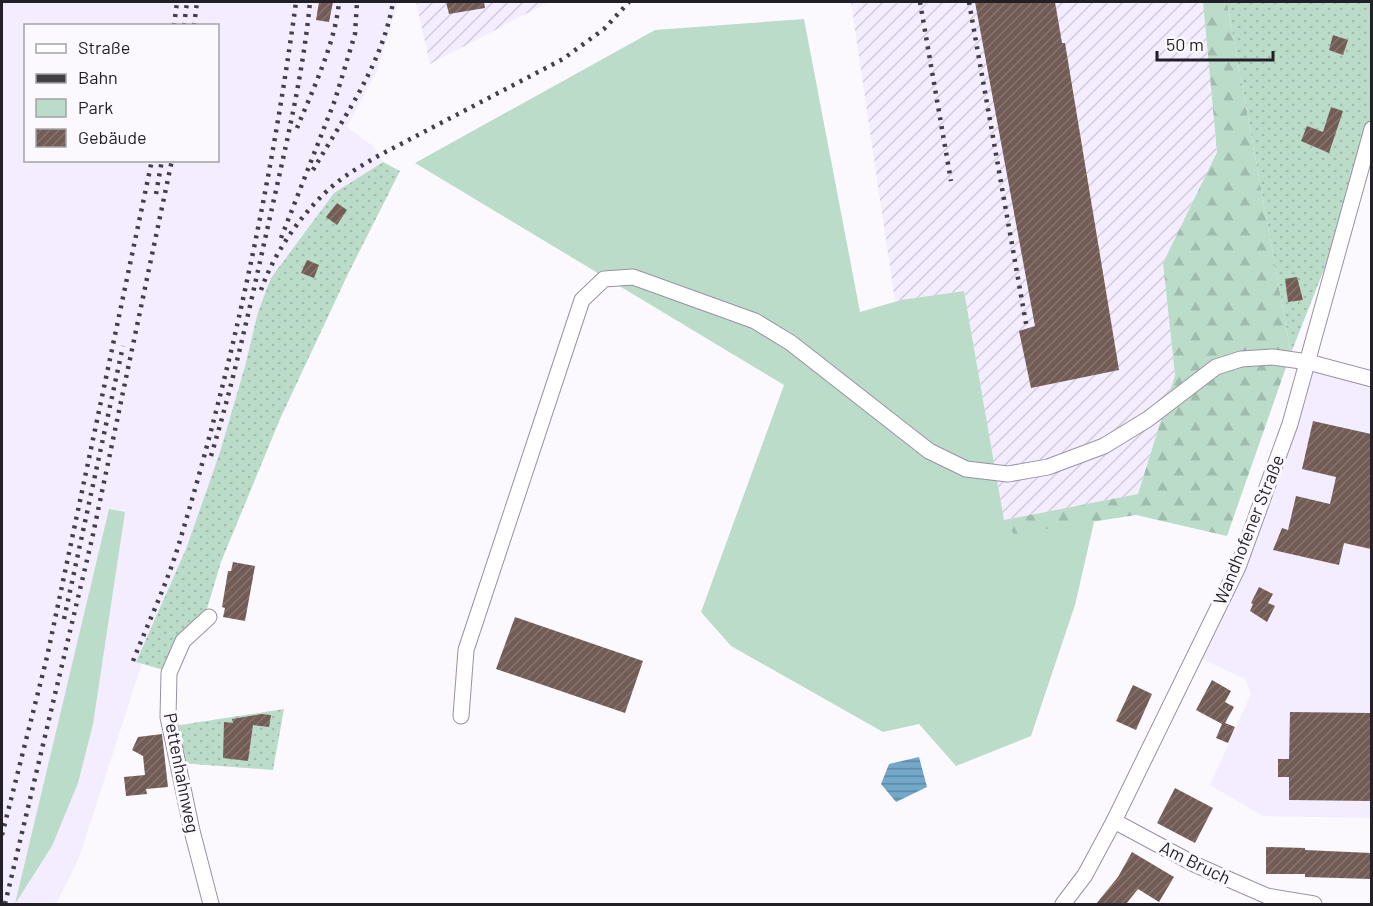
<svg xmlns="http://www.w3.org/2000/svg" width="1373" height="906" font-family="Barlow,sans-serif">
	<defs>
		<pattern id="industrial-furrows" width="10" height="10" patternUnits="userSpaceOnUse" patternTransform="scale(1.5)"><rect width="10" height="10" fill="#f4edff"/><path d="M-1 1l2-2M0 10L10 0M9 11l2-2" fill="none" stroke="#d1cbdb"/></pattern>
		<pattern id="forest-firs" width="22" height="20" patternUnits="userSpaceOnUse" patternTransform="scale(1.5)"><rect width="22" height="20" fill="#badcc8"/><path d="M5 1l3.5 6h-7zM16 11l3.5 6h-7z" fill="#a0bcac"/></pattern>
		<pattern id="garden-dots" width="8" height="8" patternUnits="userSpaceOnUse" patternTransform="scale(1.5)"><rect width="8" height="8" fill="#badcc8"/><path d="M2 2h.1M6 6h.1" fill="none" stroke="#a0bcac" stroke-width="1.8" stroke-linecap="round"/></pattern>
		<pattern id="water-rules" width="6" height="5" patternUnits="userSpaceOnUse" patternTransform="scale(1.5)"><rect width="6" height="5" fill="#73a8c9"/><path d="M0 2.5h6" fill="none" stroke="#5e88a3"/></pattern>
		<pattern id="building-hatch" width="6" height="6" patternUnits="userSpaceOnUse" patternTransform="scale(1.5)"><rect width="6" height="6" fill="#725c55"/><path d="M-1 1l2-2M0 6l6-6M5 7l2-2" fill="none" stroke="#85746f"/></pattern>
	</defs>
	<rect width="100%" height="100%" fill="#fbf9fd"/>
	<g fill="#f4edff" fill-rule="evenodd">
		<path d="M2 2H398L377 71 347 127 373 146 383 162 334 193 271 278 258 312 245 366 220 452 186 549 136 662 142 663 79 858 56 904H2ZM26 26H218V160H26Z"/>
		<path d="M1314 363 1371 380V818L1263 816 1210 785 1251 694 1245 679 1200 658Z"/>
	</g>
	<g fill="url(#industrial-furrows)">
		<path d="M416 2H549L430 64Z"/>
		<path d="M851 2H1203L1217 152 1163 263 1175 375 1138 494 1004 520 964 291 895 301Z"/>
	</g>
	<g fill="#badcc8">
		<path d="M804 19 860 312 901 300 964 291 1004 520 1094 522 1075 605 1031 736 956 766 919 724 883 732 731 646 701 612 784 385 415 163 655 30Z"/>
		<path d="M109 509 125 512 93 724 78 783 52 846 15 904Z"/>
	</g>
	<path fill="url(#forest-firs)" d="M1203 2H1227L1291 353 1227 536 1136 515 1014 534 1004 520 1138 494 1175 375 1163 263 1217 152Z"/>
	<g fill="url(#garden-dots)">
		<path d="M1227 2H1371V119L1346 214 1291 353Z"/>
		<path d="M383 162 400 171 348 274 280 419 221 562 206 612 167 671 136 662 186 549 220 452 245 366 258 312 271 278 334 193Z"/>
		<path d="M284 709 273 770 180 763 174 726Z"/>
	</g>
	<path fill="url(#water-rules)" d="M919 757 927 787 896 802 881 784 889 764Z"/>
	<g fill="url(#building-hatch)">
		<path d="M319 2H333L329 22 316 20Z"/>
		<path d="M446 2H484L485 8 449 14Z"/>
		<path d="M975 2H1055L1062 43H1065L1119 370 1031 388 1019 331 1035 326Z"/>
		<path d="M1333 35 1348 40 1343 55 1329 50Z"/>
		<path d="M1331 107 1343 111 1329 153 1301 141 1307 126 1323 132Z"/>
		<path d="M337 203 347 210 337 225 326 217Z"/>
		<path d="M307 260 319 265 314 278 301 273Z"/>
		<path d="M1297 277 1303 300 1288 302 1285 279Z"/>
		<path d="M1313 421 1371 434V549L1344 543 1339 565 1273 550 1282 528 1288 530 1296 496 1330 504 1336 477 1302 469Z"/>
		<path d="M233 562 255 566 245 621 223 617 225 608 222 607 228 571H231Z"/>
		<path d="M1259 587 1273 594 1268 603 1275 606 1267 622 1250 611 1253 604 1251 603Z"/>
		<path d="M515 617 643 661 625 713 496 669Z"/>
		<path d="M1212 680 1231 691 1225 702 1234 707 1225 723 1235 727 1228 743 1216 738 1222 724 1196 710Z"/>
		<path d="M1133 685 1152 694 1136 730 1116 721Z"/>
		<path d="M1290 712 1371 713V801L1289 800V777H1278V759H1289Z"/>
		<path d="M262 714 271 715 269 727 253 725 248 761 223 758 224 722 233 723 232 719Z"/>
		<path d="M162 734 168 787 146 789 147 794 126 796 124 777 145 775 143 756 132 750 138 737Z"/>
		<path d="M1175 788 1213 808 1195 843 1157 823Z"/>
		<path d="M1266 847 1305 848V850L1371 853V879L1305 877V874H1266Z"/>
		<path d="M1132 852 1174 877 1159 902 1138 889 1126 904H1096L1118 877Z"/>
	</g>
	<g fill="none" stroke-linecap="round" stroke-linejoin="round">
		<g stroke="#9991a6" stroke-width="17">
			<g id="street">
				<path d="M209 617 183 641 169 673 168 717 192 831 211 904"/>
				<path d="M461 716 466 650 582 300 604 279 633 277 755 321 791 343 929 451 966 469 1008 474 1048 467 1104 446 1148 419 1216 367 1241 359 1273 357 1308 362 1372 379"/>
				<path d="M1114 821 1196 865 1267 896 1314 904"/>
				<path d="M1063 904 1085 875 1114 821 1238 567 1290 424 1372 129"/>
			</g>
		</g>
		<use href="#street" stroke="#fff" stroke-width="15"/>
		<g stroke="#423f47" stroke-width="4.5" stroke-dasharray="3 6" stroke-linecap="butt">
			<path d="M920 2 951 181"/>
			<path d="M969 2 1027 329"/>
			<path d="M174 26 177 2"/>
			<path d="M184 26 187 2"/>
			<path d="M194 26 197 2"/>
			<path d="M297 128C313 89 335 44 339 2"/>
			<path d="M313 170C344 117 383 63 393 2"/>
			<path d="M156 194 162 160"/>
			<path d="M281 238 335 100 355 34 357 2"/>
			<path d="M261 290C274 253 300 216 328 190 343 176 361 166 378 156L563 59 604 29 629 2"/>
			<path d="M211 456C235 377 252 297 270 217 286 145 303 75 310 2"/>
			<path d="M64 619 123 346"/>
			<path d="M133 661C148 623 166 586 178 547 232 369 271 186 296 2"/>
			<path d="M2 835 47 657 152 160"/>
			<path d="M5 904 92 539 172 160"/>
		</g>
	</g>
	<g text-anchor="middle" stroke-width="6" stroke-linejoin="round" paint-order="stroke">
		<g font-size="18" fill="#221f27" stroke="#fbf9fd">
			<text transform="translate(1249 530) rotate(-68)" y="6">Wandhofener Straße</text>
			<text transform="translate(181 773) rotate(79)" y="6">Pettenhahnweg</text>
			<text transform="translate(1195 863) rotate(26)" y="6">Am Bruch</text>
		</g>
	</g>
	<rect width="1373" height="906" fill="none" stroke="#221f27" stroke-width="6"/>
	<rect x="24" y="24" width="195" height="138" fill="#fbf9fd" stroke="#a4a2a7" stroke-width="1.5"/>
	<rect x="36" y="44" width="30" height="9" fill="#ffffff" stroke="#a4a2a7" stroke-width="1.5"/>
	<text x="78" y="54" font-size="18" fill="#221f27">Straße</text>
	<rect x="36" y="74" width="30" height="9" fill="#423f47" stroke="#a4a2a7" stroke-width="1.5"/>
	<text x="78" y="84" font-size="18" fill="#221f27">Bahn</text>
	<rect x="36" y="99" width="30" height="18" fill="#badcc8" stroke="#a4a2a7" stroke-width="1.5"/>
	<text x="78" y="114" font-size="18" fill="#221f27">Park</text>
	<rect x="36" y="129" width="30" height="18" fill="url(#building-hatch)" stroke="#a4a2a7" stroke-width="1.5"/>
	<text x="78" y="144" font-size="18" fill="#221f27">Gebäude</text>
	<path d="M1157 51v9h116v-9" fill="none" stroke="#221f27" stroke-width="3"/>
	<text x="1166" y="51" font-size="18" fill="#221f27" stroke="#fbf9fd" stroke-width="4.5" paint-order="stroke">50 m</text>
</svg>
